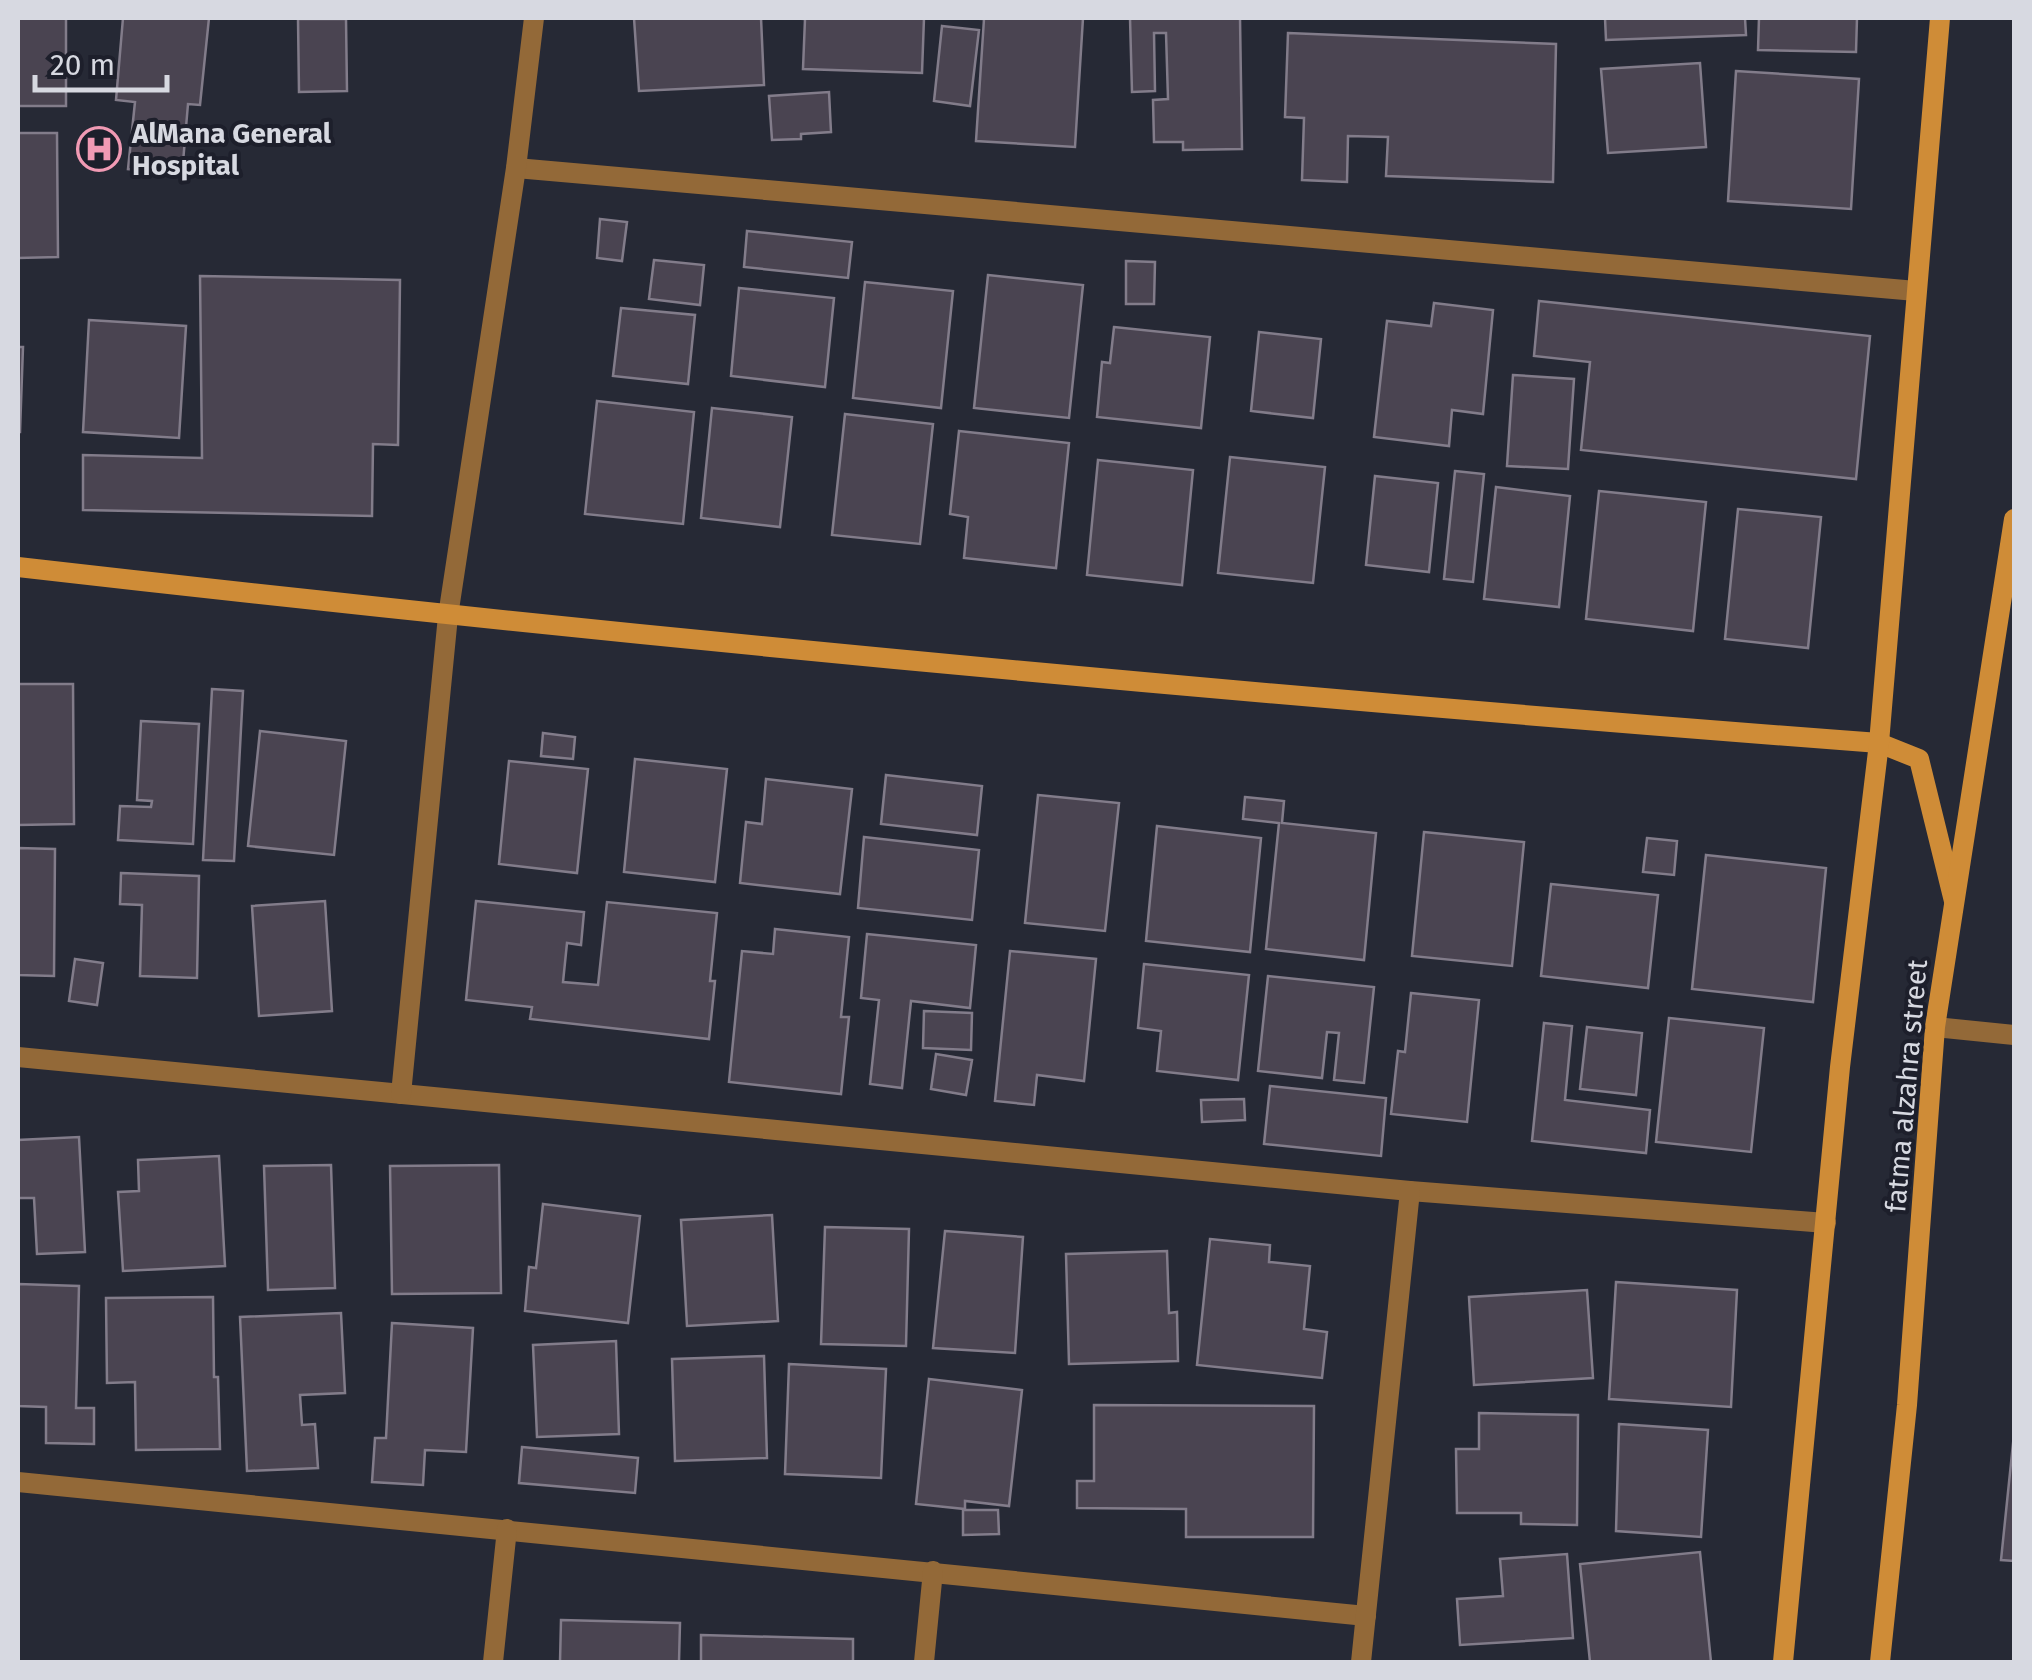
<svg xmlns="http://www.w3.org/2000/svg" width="2032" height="1680" font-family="'Fira Sans',sans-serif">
	<rect width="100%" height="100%" fill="#262935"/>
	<g fill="#4a4451" stroke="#827c8a" stroke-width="2.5">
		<rect x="18" y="18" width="48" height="88"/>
		<path d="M123 18H209L200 105 188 104 182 174 128 169 135 102 116 100Z"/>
		<path d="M634 18H761L764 85 639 91Z"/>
		<path d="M788 18H924L922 73 803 69 805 19Z"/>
		<path d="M961 18H1083L1075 147 976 141 984 19Z"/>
		<path d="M1130 18H1240L1242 149 1183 150V142H1154L1153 100 1168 99 1166 33H1154L1155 91 1132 92Z"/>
		<path d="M1605 18H1745L1746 35 1606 40Z"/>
		<path d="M1759 18H1857L1856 52 1758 50Z"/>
		<path d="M298 19H346L347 91 299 92Z"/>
		<path d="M942 26 979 30 970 106 934 101Z"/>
		<path d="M1288 33 1556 44 1553 182 1386 176 1388 137 1348 136 1347 182 1302 180 1304 118 1285 117Z"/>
		<path d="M1700 63 1706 147 1608 153 1601 69Z"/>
		<path d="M1736 71 1859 79 1851 209 1728 201Z"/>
		<path d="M829 92 831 132 801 134V139L772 140 769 96Z"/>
		<path d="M18 133H57L58 257 18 258Z"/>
		<path d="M600 219 627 222 622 261 597 258Z"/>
		<path d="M747 231 852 242 848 278 744 267Z"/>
		<path d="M654 260 704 265 700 305 649 299Z"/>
		<path d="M1126 261 1155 262 1154 304H1126Z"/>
		<path d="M988 275 1083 285 1069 418 974 408Z"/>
		<path d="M200 276 400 280 398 445 373 444 372 516 83 510V455L202 458Z"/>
		<path d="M865 282 953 291 941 408 853 398Z"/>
		<path d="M739 288 834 298 825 387 731 376Z"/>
		<path d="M1539 301 1870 336 1856 479 1581 450 1590 362 1534 356Z"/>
		<path d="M1434 303 1493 310 1483 414 1452 410 1449 446 1374 437 1387 321 1431 326Z"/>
		<path d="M621 308 695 315 688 384 613 376Z"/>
		<path d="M89 320 186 326 179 438 83 432Z"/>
		<path d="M1114 327 1210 337 1201 428 1097 417 1102 362 1110 363Z"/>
		<path d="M1259 332 1321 339 1313 418 1251 411Z"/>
		<path d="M18 347H23L20 432H18Z"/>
		<path d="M1513 375 1574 379 1568 469 1507 466Z"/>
		<path d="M597 401 694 412 683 524 585 514Z"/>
		<path d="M712 408 792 417 780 527 701 518Z"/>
		<path d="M845 414 933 424 920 544 832 535Z"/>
		<path d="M959 431 1069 443 1056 568 964 558 968 517 950 514Z"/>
		<path d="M1230 457 1325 467 1313 583 1218 573Z"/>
		<path d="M1098 460 1193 470 1182 585 1087 575Z"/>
		<path d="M1455 471 1484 474 1473 582 1444 579Z"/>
		<path d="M1375 476 1438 483 1429 572 1366 565Z"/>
		<path d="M1496 487 1570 496 1559 607 1484 599Z"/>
		<path d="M1599 491 1706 502 1693 631 1586 619Z"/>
		<path d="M1738 509 1821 517 1808 648 1725 639Z"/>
		<path d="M18 684H73L74 824 18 825Z"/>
		<path d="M212 689 243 691 234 861 203 860Z"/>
		<path d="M141 721 199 724 193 844 118 840 120 806 151 807 152 801 137 800Z"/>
		<path d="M260 731 346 741 334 855 248 846Z"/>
		<path d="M543 733 575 737 573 759 541 756Z"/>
		<path d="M635 759 727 769 715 882 624 872Z"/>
		<path d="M509 761 588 769 577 873 499 864Z"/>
		<path d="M886 775 982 786 977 835 881 824Z"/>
		<path d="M766 779 852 789 840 894 740 883 746 822 762 824Z"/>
		<path d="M1038 795 1119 803 1105 931 1025 923Z"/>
		<path d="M1245 797 1284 801 1282 823 1376 833 1364 960 1266 949 1279 823 1243 819Z"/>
		<path d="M1157 826 1261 838 1250 952 1146 941Z"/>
		<path d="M1424 832 1524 842 1512 966 1412 956Z"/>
		<path d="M864 837 979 850 972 920 858 908Z"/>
		<path d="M1647 838 1677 841 1674 875 1643 872Z"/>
		<path d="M18 848 55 849 54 976 18 975Z"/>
		<path d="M1706 855 1826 868 1813 1002 1692 989Z"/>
		<path d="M121 873 199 876 197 978 140 976 142 905 120 904Z"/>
		<path d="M1551 884 1658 895 1648 988 1541 976Z"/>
		<path d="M325 901 332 1011 259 1016 252 906Z"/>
		<path d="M476 901 584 912 581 945 567 943 563 982 598 985 607 902 717 913 710 981H715L709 1039 530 1019 532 1007 466 1000Z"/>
		<path d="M775 929 849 937 841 1017H849L841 1094 729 1082 742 951 773 954Z"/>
		<path d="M867 934 976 945 970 1008 911 1001 902 1088 870 1084 879 1000 861 998Z"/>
		<path d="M1010 951 1096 959 1084 1081 1037 1075 1034 1105 995 1101Z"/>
		<path d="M75 959 103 963 97 1005 69 1001Z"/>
		<path d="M1144 964 1249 975 1238 1080 1157 1071 1161 1031 1138 1028Z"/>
		<path d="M1268 976 1374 987 1364 1083 1334 1080 1339 1033 1327 1032 1322 1078 1258 1071Z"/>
		<path d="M1411 993 1479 1000 1467 1122 1391 1114 1398 1051 1405 1052Z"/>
		<path d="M924 1011 972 1013 971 1050 923 1048Z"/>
		<path d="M1669 1018 1764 1028 1751 1152 1656 1142Z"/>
		<path d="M1544 1023 1572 1026 1565 1100 1650 1110 1646 1153 1532 1141Z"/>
		<path d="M1587 1027 1642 1033 1636 1095 1580 1089Z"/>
		<path d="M936 1054 972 1060 966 1095 931 1089Z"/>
		<path d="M1270 1086 1386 1098 1381 1156 1264 1144Z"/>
		<path d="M1244 1099 1245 1120 1202 1122 1201 1100Z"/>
		<path d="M79 1137 85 1252 37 1254 34 1198H18V1140Z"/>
		<path d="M219 1156 225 1266 123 1271 118 1192 139 1191 138 1160Z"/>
		<path d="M331 1165 335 1288 268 1290 264 1166Z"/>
		<path d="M499 1165 501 1293 392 1294 390 1166Z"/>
		<path d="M543 1204 640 1216 628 1323 525 1311 529 1267 536 1268Z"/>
		<path d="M772 1215 778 1321 687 1326 681 1220Z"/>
		<path d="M825 1227 909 1229 906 1346 821 1344Z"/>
		<path d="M945 1231 1023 1237 1015 1353 933 1348Z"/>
		<path d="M1210 1239 1270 1245 1269 1262 1310 1266 1304 1329 1327 1332 1322 1378 1197 1365Z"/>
		<path d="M1167 1251 1169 1313 1177 1312 1178 1361 1069 1364 1066 1254Z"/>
		<path d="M1616 1282 1737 1290 1731 1407 1609 1399Z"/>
		<path d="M18 1284 79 1286 76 1408H94V1444L46 1443V1407L18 1406Z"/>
		<path d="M1587 1290 1593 1378 1474 1385 1469 1297Z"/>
		<path d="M213 1297 214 1377H218L220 1449 136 1450 135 1382 107 1383 106 1298Z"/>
		<path d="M341 1313 345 1393 300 1395 302 1425 315 1424 318 1468 247 1471 240 1317Z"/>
		<path d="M392 1323 473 1328 466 1452 425 1450 423 1485 372 1482 375 1438H386Z"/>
		<path d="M616 1341 619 1434 537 1437 533 1345Z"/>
		<path d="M764 1356 767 1458 675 1461 672 1359Z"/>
		<path d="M789 1364 886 1369 881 1478 785 1474Z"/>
		<path d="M929 1379 1022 1390 1009 1506 965 1501V1509L916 1504Z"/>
		<path d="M1094 1405 1314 1406 1313 1537H1186V1509L1077 1508V1481H1094Z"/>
		<path d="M1479 1413 1578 1415 1577 1525 1521 1524V1513H1457L1456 1449H1479Z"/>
		<path d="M1619 1424 1708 1430 1701 1537 1616 1531Z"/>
		<path d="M2014 1434V1561L2001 1560Z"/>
		<path d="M522 1447 638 1458 635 1493 519 1483Z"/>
		<path d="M963 1510H998L999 1534 963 1535Z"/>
		<path d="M1700 1552 1711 1662H1590L1580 1564Z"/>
		<path d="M1567 1554 1573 1638 1460 1645 1457 1599 1503 1596 1500 1559Z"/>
		<path d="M561 1620 680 1623 679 1662H560Z"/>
		<path d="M701 1635 853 1639V1662H701Z"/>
	</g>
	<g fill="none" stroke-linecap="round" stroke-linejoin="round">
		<g stroke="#936938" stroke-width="20">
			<path d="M516 168 1916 291"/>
			<path d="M1935 1027 2014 1035"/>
			<path d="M18 1057 1410 1191 1826 1223"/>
			<path d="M401 1094 448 616 516 168 534 18"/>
			<path d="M18 1482 1366 1616"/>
			<path d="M493 1662 507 1529"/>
			<path d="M924 1662 933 1571"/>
			<path d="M1361 1662 1410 1191"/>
		</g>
		<g stroke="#cf8c37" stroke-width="20">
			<path d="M18 567C637 638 1258 696 1879 743L1919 759 1954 901"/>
			<path d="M1783 1662 1840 1067 1879 743 1940 18"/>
			<path d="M1880 1662 1907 1405 1935 1027 2014 519"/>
		</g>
	</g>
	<defs>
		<g id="hospital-ring" transform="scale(2.25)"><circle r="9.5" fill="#1d1f2b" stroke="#f19ab4" stroke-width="1.5"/><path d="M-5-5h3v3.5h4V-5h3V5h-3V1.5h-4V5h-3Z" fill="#f19ab4"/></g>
	</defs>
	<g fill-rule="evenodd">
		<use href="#hospital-ring" x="99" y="149"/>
	</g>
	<g text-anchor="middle" stroke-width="8" stroke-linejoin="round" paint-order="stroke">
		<g font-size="28" font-weight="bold" fill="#d7d9e1" stroke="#1d1f2b" text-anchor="start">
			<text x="132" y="143">AlMana General<tspan x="132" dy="32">Hospital</tspan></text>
		</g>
		<g font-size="28" fill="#d7d9e1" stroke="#1d1f2b">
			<text transform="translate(1906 1086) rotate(-85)" y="10">fatma alzahra street</text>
		</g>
	</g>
	<rect width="2032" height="1680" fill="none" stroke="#d7d9e1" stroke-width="40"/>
	<path d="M35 75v15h132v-15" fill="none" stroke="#d7d9e1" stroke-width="5"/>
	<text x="50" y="75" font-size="30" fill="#d7d9e1" stroke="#1d1f2b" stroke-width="8" paint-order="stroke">20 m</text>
</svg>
